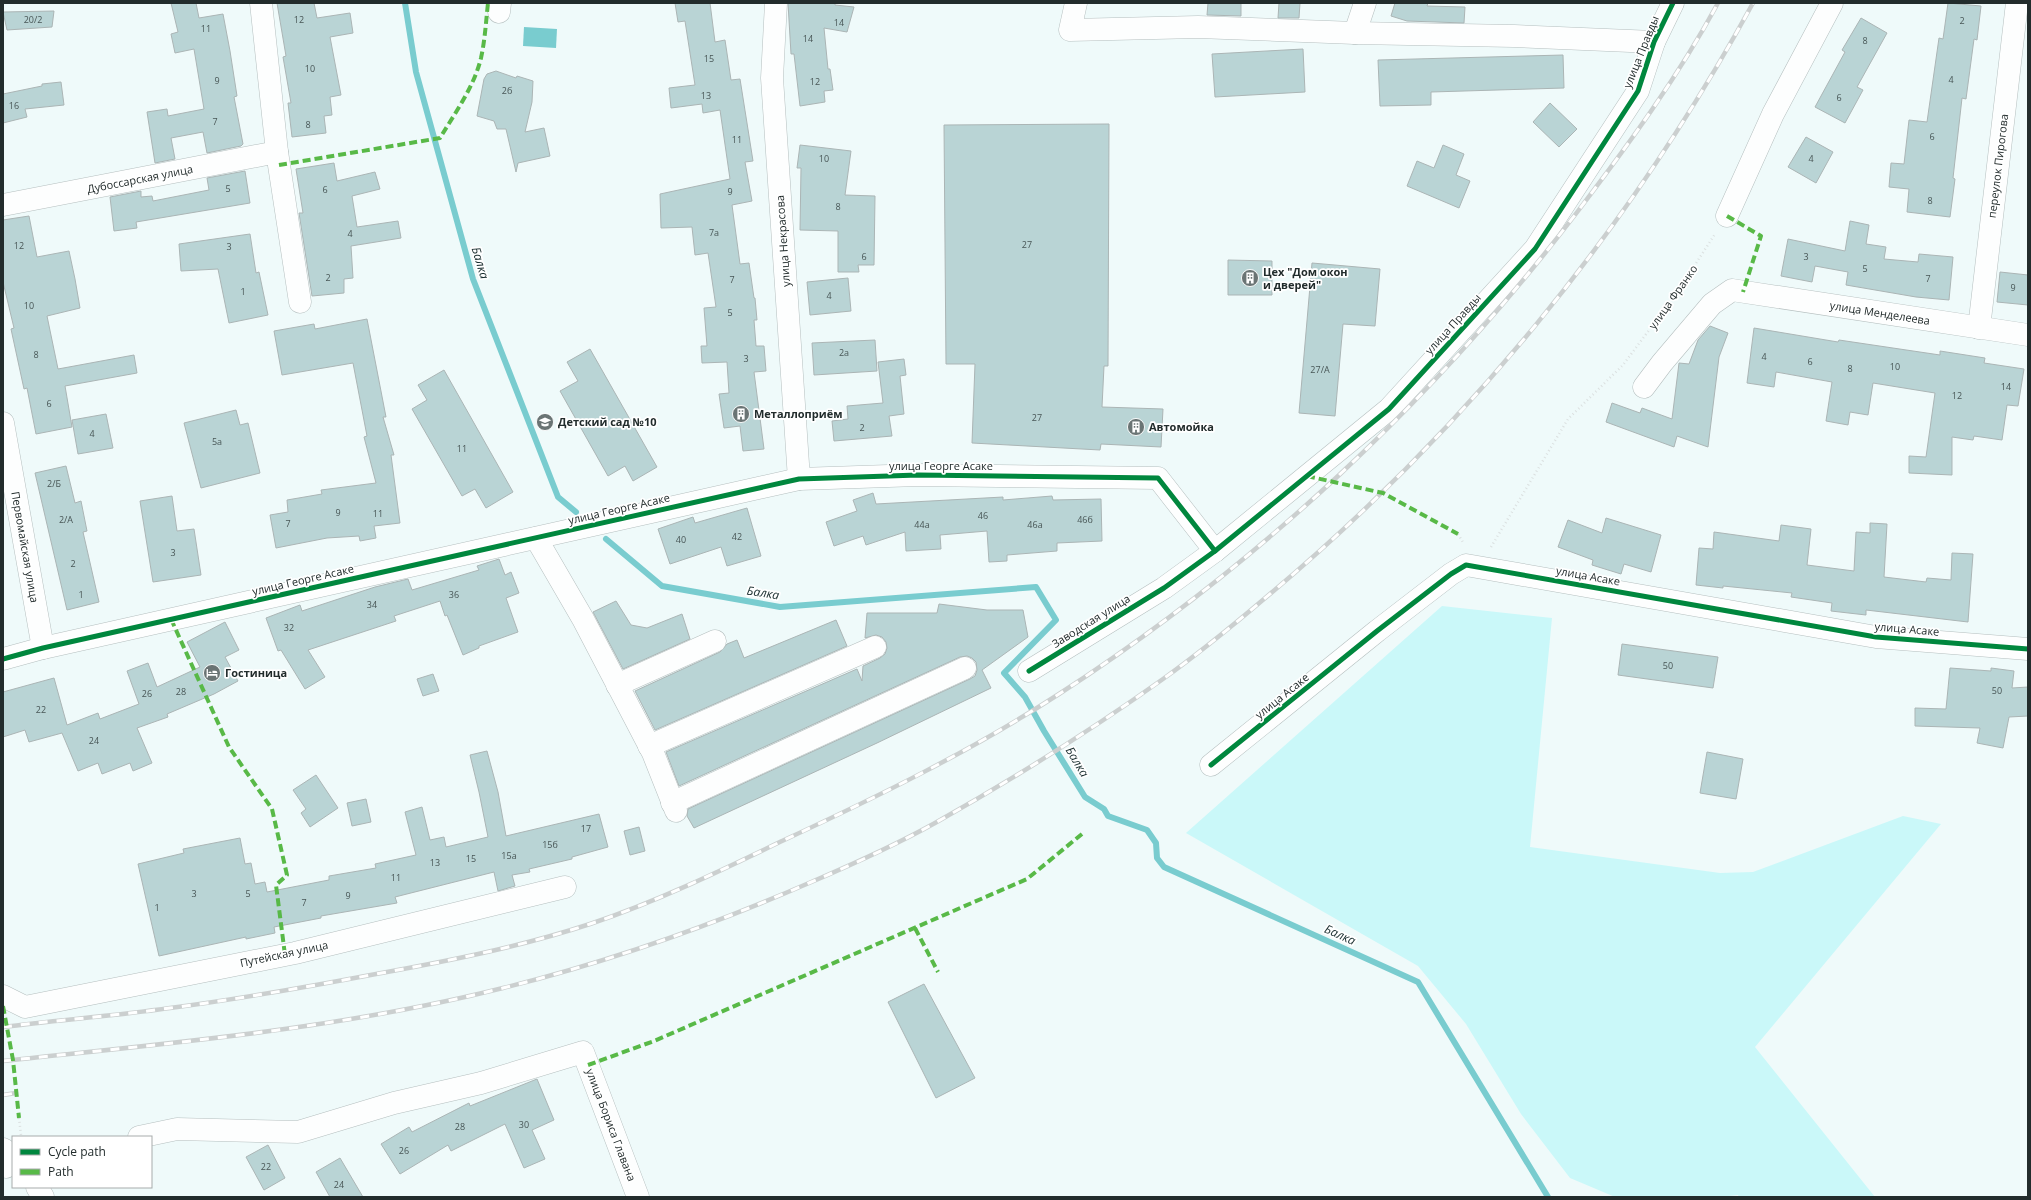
<svg xmlns="http://www.w3.org/2000/svg" width="2031" height="1200" font-family="'Open Sans',sans-serif">
	<rect width="100%" height="100%" fill="#effafa"/>
	<path fill="#caf8f9" d="M1442 606 1552 618 1530 847 1720 873 1753 872 1903 816 1941 824 1755 1047 1875 1197H1739L1738 1195 1720 1197H1615L1570 1178 1521 1114 1466 1024 1418 966 1186 833Z"/>
	<path fill="#79cccf" d="M524 27 557 29 556 48 523 46Z"/>
	<g fill="none" stroke-linecap="round" stroke-linejoin="round">
		<g stroke="#79cccf" stroke-width="6">
			<path d="M405 3 416 72 473 279 558 497 576 512"/>
			<path d="M606 539 662 586 780 607 1036 587 1056 620 1004 673 1025 697 1044 731 1085 797 1104 809 1108 816 1147 830 1156 843 1157 858 1164 867 1418 982 1548 1197"/>
		</g>
	</g>
	<g fill="#b9d4d5" stroke="#abb5b5">
		<path d="M171 3H196L199 18 223 14 230 51 237 96 234 97 243 144 241 146 207 153 203 132 171 138 175 159 155 163 147 112 167 109 168 116 204 109 194 49 175 53 171 34 178 32Z"/>
		<path d="M277 3H314L317 18 350 13 353 33 330 37 341 95 330 97 332 115 324 116 326 133 292 137 288 103H291L283 57 286 56Z"/>
		<path d="M675 3H710L715 42 725 40 731 80 740 79 753 161 745 162 752 201 732 205 740 264 749 263 754 298H755L757 320H754L756 346H764L766 371 754 372 764 449 743 451 740 426 724 428 719 394 729 393 727 362 702 363 701 346H707L704 308 716 307 708 253 695 255 692 227 661 228 660 194 730 179 720 110 703 113 702 104 671 108 669 88 695 85 685 21 678 22Z"/>
		<path d="M788 3H835V5L854 7 847 32 824 28 828 69H830L833 90 824 91 825 102 800 106 794 54H791Z"/>
		<path d="M1208 3H1241V16L1207 15Z"/>
		<path d="M1279 3H1300L1299 18H1278Z"/>
		<path d="M1395 3H1428L1427 6 1465 7 1464 23 1407 21 1391 16Z"/>
		<path d="M1948 3 1981 6 1977 40 1974 39 1966 99 1962 98 1953 178 1955 179 1950 217 1907 212 1909 189 1889 187 1891 163 1904 164 1909 120 1927 122 1939 38 1943 39Z"/>
		<path d="M54 11 52 27 7 30 3 12Z"/>
		<path d="M1861 18 1887 33 1857 87 1863 90 1845 123 1815 107 1845 52 1842 50Z"/>
		<path d="M1303 49 1305 92 1215 97 1212 54Z"/>
		<path d="M1563 55 1564 88 1431 92V105L1380 106 1378 60Z"/>
		<path d="M496 71 516 78 517 76 533 81 532 102 525 132 544 128 550 156 518 163 516 172 506 129H497L494 121 477 116 484 79 487 74Z"/>
		<path d="M61 82 64 105 25 109 27 117 3 123V94L42 86V84Z"/>
		<path d="M1550 103 1577 129 1559 147 1533 122Z"/>
		<path d="M1109 124 1108 366H1104L1102 407 1163 409 1161 447 1101 444 1100 450 972 443 975 364H946L944 125Z"/>
		<path d="M1806 137 1833 152 1816 183 1788 167Z"/>
		<path d="M800 145 851 151 845 195 875 196 874 265H858L859 272H838V231L800 230 801 168H797Z"/>
		<path d="M1443 145 1464 154 1456 175 1470 181 1459 208 1407 186 1417 161 1434 168Z"/>
		<path d="M334 163 337 181 375 172 380 189 352 196 357 227 398 221 401 238 351 246 353 278 344 279V293L312 296 299 213H303L296 169Z"/>
		<path d="M245 171 250 203 136 222 137 228 114 231 110 197 141 191V197L152 196 153 201 209 190 207 178Z"/>
		<path d="M29 216 37 257 69 251 75 279 80 308 47 316 58 369 134 355 137 373 65 386 72 427 36 434 27 388 24 389 11 329 14 328 3 282V220Z"/>
		<path d="M1850 221 1869 225 1866 244 1886 247 1884 259 1918 262 1919 254 1953 257 1949 300 1916 297 1846 285 1848 272 1815 266 1812 282 1781 276 1788 239 1845 251Z"/>
		<path d="M250 234 256 273 259 272 268 315 229 323 218 269 181 271 179 244Z"/>
		<path d="M1228 260 1272 261V295H1228Z"/>
		<path d="M1312 263 1380 269 1375 326 1343 324 1335 416 1299 413Z"/>
		<path d="M2000 272 2028 275V305L1997 302Z"/>
		<path d="M848 278 851 311 810 315 807 282Z"/>
		<path d="M367 319 386 417H383L394 455H391L400 523 374 526 376 538 360 541 359 536 327 538 276 548 270 515 288 512 287 500 322 494 321 490 376 483 364 437 367 436 353 363 282 375 274 331 314 324 315 329Z"/>
		<path d="M1710 326 1728 333 1719 357 1708 447 1677 436 1674 447 1606 422 1612 403 1640 413 1642 408 1672 419 1679 363 1689 364 1698 340Z"/>
		<path d="M1754 328 1838 342 1839 340 1940 355V351L1985 358 1984 363 2024 369 2018 406 2007 405 2002 440 1974 436 1973 440 1952 437V475L1909 473V456L1926 457 1935 393 1873 383 1868 415 1850 412 1848 425 1826 421 1832 382 1776 372 1774 387 1747 383Z"/>
		<path d="M875 340 877 371 814 375 812 343Z"/>
		<path d="M590 349 657 467 633 481 625 466 608 476 560 391 578 381 567 362Z"/>
		<path d="M904 359 906 375 900 376 904 414 889 416 892 436 834 441 832 421 848 419 847 406 883 403 878 362Z"/>
		<path d="M444 370 513 492 486 508 475 489 462 496 412 409 427 400 418 385Z"/>
		<path d="M236 410 240 425 248 423 260 473 201 488 184 423Z"/>
		<path d="M106 414 113 448 78 454 72 420Z"/>
		<path d="M66 466 75 503 81 501 87 531 83 532 99 602 67 610 35 473Z"/>
		<path d="M873 493 876 504 1003 497V500L1052 496 1053 500 1101 499 1102 541 1057 543V551L1007 555V561L989 562 987 531 940 535 941 549 906 551 905 532 866 545 863 536 834 546 826 522 857 511 853 500Z"/>
		<path d="M172 496 177 531 194 529 201 575 153 582 140 501Z"/>
		<path d="M747 508 761 556 727 566 721 547 670 564 658 529 693 517 695 523Z"/>
		<path d="M1606 518 1661 535 1651 572 1624 564 1621 574 1592 565 1593 560 1558 547 1568 520 1602 533Z"/>
		<path d="M1870 523 1887 524 1884 577 1926 582 1927 578 1951 580 1952 553 1973 554 1968 622 1866 610V615L1831 611 1832 603 1791 597 1792 593 1723 586V588L1696 585 1699 548 1713 549 1714 532 1779 541 1781 525 1811 529 1807 565 1854 571 1856 532 1870 533Z"/>
		<path d="M499 559 505 575 511 572 519 593 506 598 518 632 479 646V648L463 655 447 615 445 616 440 601 394 616 396 621 308 650 325 677 305 689 281 650 278 651 266 618 300 605 302 611 375 587 408 579 412 590 479 570 477 566Z"/>
		<path d="M616 601 631 625 647 628 682 614 690 639 623 669 593 612Z"/>
		<path d="M939 604 987 610H1023L1028 637 982 670 991 688 877 743 694 828 687 816 688 809 970 679 975 676 977 670 976 662 972 658 967 656 960 657 679 786 666 752 857 669 862 681 863 666 880 658 885 654 887 648 886 642 882 637 876 635 865 638 867 613H937Z"/>
		<path d="M836 620 847 646 655 730 635 691 720 652 727 644 737 640 744 658Z"/>
		<path d="M225 622 239 650 225 657 238 681 214 694 167 714 168 717 137 728 152 763 133 771 130 763 102 774 98 763 78 771 62 733 29 742 25 730 3 737V692L54 678 67 725 98 713 100 719 139 704 127 671 148 663 157 687 200 667 187 642Z"/>
		<path d="M1622 644 1718 657 1713 688 1618 675Z"/>
		<path d="M1950 668 1991 671V668L2014 671 2012 688 2028 687V716L2009 717 2003 748 1977 743 1980 728 1915 726V708L1946 709Z"/>
		<path d="M433 674 439 691 423 696 417 679Z"/>
		<path d="M487 751 498 792 506 836 599 814 608 847 572 857V859L529 869 530 872 512 875 515 886 498 891 494 872 395 897 397 903 321 916V918L274 927 275 933 246 939V937L159 956 138 864 184 853 183 849 240 838 245 864 251 863 255 884 265 882 267 892 329 880V876L376 868 375 864 416 855 405 812 422 807 430 840 444 837 446 847 488 837 479 792 470 755Z"/>
		<path d="M1707 752 1743 759 1736 799 1700 793Z"/>
		<path d="M316 775 338 808 310 827 301 813 306 809 293 790Z"/>
		<path d="M366 799 371 822 352 826 347 803Z"/>
		<path d="M639 827 645 851 630 855 624 831Z"/>
		<path d="M924 984 975 1078 936 1098 888 1002Z"/>
		<path d="M537 1079 554 1120 532 1130 545 1159 524 1168 505 1124 451 1151 448 1145 400 1174 381 1144 409 1127 412 1132 469 1103 470 1106Z"/>
		<path d="M268 1145 285 1178 264 1190 246 1157Z"/>
		<path d="M340 1158 363 1197H330L316 1172Z"/>
	</g>
	<g fill="none" stroke-linecap="round" stroke-linejoin="round">
		<g stroke="#b5bfbf" stroke-width="23">
			<g id="minor">
				<path d="M261 3 277 152 300 302"/>
				<path d="M776 3 772 78 799 479"/>
				<path d="M1076 3 1070 30 1198 27 1355 33 1514 36 1654 42"/>
				<path d="M499 12 500 3"/>
				<path d="M1355 33 1365 3"/>
				<path d="M3 205 277 152"/>
				<path d="M1727 216 1773 114 1832 3"/>
				<path d="M1979 328 2017 3"/>
				<path d="M1644 387 1662 363 1712 304 1732 290 2028 335"/>
				<path d="M3 423 43 648"/>
				<path d="M536 538 583 619 653 753 676 811"/>
				<path d="M3 659 43 648 799 479 918 475 1158 478 1215 551"/>
				<path d="M1029 671 1164 588 1215 551 1389 409 1535 249 1638 91 1654 42 1673 3"/>
				<path d="M617 685 715 641"/>
				<path d="M649 746 875 647"/>
				<path d="M1211 765 1377 631 1451 574 1466 565 1876 637 2028 649"/>
				<path d="M672 803 965 668"/>
				<path d="M3 996 25 1007 295 953 565 887"/>
				<path d="M139 1137 177 1129 298 1132 394 1103 481 1083 583 1052 638 1197"/>
				<path d="M3 1149 5 1150 6 1167"/>
				<path d="M37 1187 43 1197"/>
			</g>
		</g>
		<g stroke="#dbe0e0" stroke-width="2.5" stroke-dasharray="1 3" stroke-linecap="butt">
			<path d="M1458 534 1464 544"/>
			<path d="M1491 547 1568 419 1623 365 1676 294 1715 234"/>
			<path d="M19 1118 21 1135"/>
		</g>
		<use href="#minor" stroke="#fdfefe" stroke-width="22"/>
		<g stroke="#cbcfcf" stroke-width="4.5">
			<g id="rail">
				<path d="M3 1027C58 1020 114 1016 170 1008 239 999 307 987 376 974 448 961 520 947 590 924 656 902 720 871 782 841 877 797 971 751 1059 694 1258 565 1434 400 1578 211 1628 145 1678 77 1718 3"/>
				<path d="M3 1061C171 1043 339 1029 503 988 608 962 710 926 809 883 851 865 894 846 935 823 1013 779 1090 731 1163 679 1198 654 1231 627 1264 599 1463 433 1629 230 1753 3"/>
				<path d="M3 1095 16 1093"/>
			</g>
		</g>
		<use href="#rail" stroke="#fff" stroke-width="3" stroke-dasharray="9" stroke-linecap="butt"/>
		<g stroke="#58b947" stroke-width="4" stroke-dasharray="8 4" stroke-linecap="butt">
			<path d="M279 165 440 138C455 113 474 87 481 58 485 40 486 21 488 3"/>
			<path d="M1727 216 1761 236 1743 292"/>
			<path d="M1307 476 1383 493 1458 534"/>
			<path d="M171 619 229 747 272 809 287 875 276 885 285 955"/>
			<path d="M915 928 938 972"/>
			<path d="M3 1006 13 1060 19 1118"/>
			<path d="M588 1065 654 1041 1027 879 1082 834"/>
		</g>
		<g stroke="#fff" stroke-width="8">
			<g id="cycleway">
				<path d="M3 659 43 648 799 479 918 475 1158 478 1215 551"/>
				<path d="M1029 671 1164 588 1215 551 1389 409 1535 249 1638 91 1654 42 1673 3"/>
				<path d="M1211 765 1377 631 1451 574 1466 565 1876 637 2028 649"/>
			</g>
		</g>
		<use href="#cycleway" stroke="#00873e" stroke-width="5"/>
	</g>
	<defs>
		<g id="building-disc" transform="scale(0.9)"><circle r="9.5" fill="#6a7474" stroke="#fff"/><path d="M-4-6H4V6H1V3H-1V6H-4ZM-2.5-4.3h1.7v1.8h-1.7ZM.8-4.3h1.7v1.8H.8ZM-2.5-1h1.7V.8h-1.7ZM.8-1h1.7V.8H.8Z" fill="#fff"/></g>
		<g id="school-disc" transform="scale(0.9)"><circle r="9.5" fill="#6a7474" stroke="#fff"/><path d="M0-5L7-2L0 1L-7-2ZM-4 1L0 2.5L4 1V4Q0 6-4 4Z" fill="#fff"/></g>
		<g id="hotel-disc" transform="scale(0.9)"><circle r="9.5" fill="#6a7474" stroke="#fff"/><path d="M-6-4.5h1.5V1H6V5H4.5V3h-9V5H-6ZM-4 0a1.8 1.8 0 1 1 3.6 0ZM.5 0V-2.5h3Q6-2.5 6 0Z" fill="#fff"/></g>
	</defs>
	<g fill-rule="evenodd">
		<use href="#building-disc" x="1250" y="278"/>
		<use href="#building-disc" x="741" y="414"/>
		<use href="#school-disc" x="545" y="422"/>
		<use href="#building-disc" x="1136" y="427"/>
		<use href="#hotel-disc" x="212" y="673"/>
	</g>
	<g text-anchor="middle" stroke-width="3.5" stroke-linejoin="round" paint-order="stroke">
		<g font-size="9" fill="#485656">
			<text x="33" y="23">20/2</text>
			<text x="299" y="23">12</text>
			<text x="1962" y="24">2</text>
			<text x="839" y="26">14</text>
			<text x="206" y="32">11</text>
			<text x="808" y="42">14</text>
			<text x="1865" y="44">8</text>
			<text x="709" y="62">15</text>
			<text x="310" y="72">10</text>
			<text x="1951" y="83">4</text>
			<text x="217" y="84">9</text>
			<text x="815" y="85">12</text>
			<text x="507" y="94">2б</text>
			<text x="706" y="99">13</text>
			<text x="1839" y="101">6</text>
			<text x="14" y="109">16</text>
			<text x="215" y="125">7</text>
			<text x="308" y="128">8</text>
			<text x="1932" y="140">6</text>
			<text x="737" y="143">11</text>
			<text x="824" y="162">10</text>
			<text x="1811" y="162">4</text>
			<text x="228" y="192">5</text>
			<text x="325" y="193">6</text>
			<text x="730" y="195">9</text>
			<text x="1930" y="204">8</text>
			<text x="838" y="210">8</text>
			<text x="714" y="236">7а</text>
			<text x="350" y="237">4</text>
			<text x="1027" y="248">27</text>
			<text x="19" y="249">12</text>
			<text x="229" y="250">3</text>
			<text x="864" y="260">6</text>
			<text x="1806" y="260">3</text>
			<text x="1865" y="272">5</text>
			<text x="328" y="281">2</text>
			<text x="1928" y="282">7</text>
			<text x="732" y="283">7</text>
			<text x="2013" y="291">9</text>
			<text x="243" y="295">1</text>
			<text x="829" y="299">4</text>
			<text x="29" y="309">10</text>
			<text x="730" y="316">5</text>
			<text x="844" y="356">2а</text>
			<text x="36" y="358">8</text>
			<text x="1764" y="360">4</text>
			<text x="746" y="362">3</text>
			<text x="1810" y="365">6</text>
			<text x="1895" y="370">10</text>
			<text x="1850" y="372">8</text>
			<text x="1320" y="373">27/А</text>
			<text x="2006" y="390">14</text>
			<text x="1957" y="399">12</text>
			<text x="49" y="407">6</text>
			<text x="1037" y="421">27</text>
			<text x="862" y="431">2</text>
			<text x="92" y="437">4</text>
			<text x="217" y="445">5а</text>
			<text x="462" y="452">11</text>
			<text x="54" y="487">2/Б</text>
			<text x="338" y="516">9</text>
			<text x="378" y="517">11</text>
			<text x="983" y="519">46</text>
			<text x="66" y="523">2/А</text>
			<text x="1085" y="523">46б</text>
			<text x="288" y="527">7</text>
			<text x="922" y="528">44а</text>
			<text x="1035" y="528">46а</text>
			<text x="737" y="540">42</text>
			<text x="681" y="543">40</text>
			<text x="173" y="556">3</text>
			<text x="73" y="567">2</text>
			<text x="81" y="598">1</text>
			<text x="454" y="598">36</text>
			<text x="372" y="608">34</text>
			<text x="289" y="631">32</text>
			<text x="1668" y="669">50</text>
			<text x="1997" y="694">50</text>
			<text x="181" y="695">28</text>
			<text x="147" y="697">26</text>
			<text x="41" y="713">22</text>
			<text x="94" y="744">24</text>
			<text x="586" y="832">17</text>
			<text x="550" y="848">15б</text>
			<text x="509" y="859">15a</text>
			<text x="471" y="862">15</text>
			<text x="435" y="866">13</text>
			<text x="396" y="881">11</text>
			<text x="194" y="897">3</text>
			<text x="248" y="897">5</text>
			<text x="348" y="899">9</text>
			<text x="304" y="906">7</text>
			<text x="157" y="911">1</text>
			<text x="524" y="1128">30</text>
			<text x="460" y="1130">28</text>
			<text x="404" y="1154">26</text>
			<text x="266" y="1170">22</text>
			<text x="339" y="1188">24</text>
		</g>
		<g font-size="11" fill="#222c2c" stroke="#fff">
			<text transform="translate(1641 52) rotate(-68)" y="4">улица Правды</text>
			<text transform="translate(1998 166) rotate(-83)" y="4">переулок Пирогова</text>
			<text transform="translate(140 179) rotate(-11)" y="4">Дубоссарская улица</text>
			<text transform="translate(783 241) rotate(-94)" y="4">улица Некрасова</text>
			<text transform="translate(1673 297) rotate(-55)" y="4">улица Франко</text>
			<text transform="translate(1880 313) rotate(9)" y="4">улица Менделеева</text>
			<text transform="translate(1453 324) rotate(-48)" y="4">улица Правды</text>
			<text x="941" y="470">улица Георге Асаке</text>
			<text transform="translate(619 509) rotate(-13)" y="4">улица Георге Асаке</text>
			<text transform="translate(25 547) rotate(80)" y="4">Первомайская улица</text>
			<text transform="translate(1588 576) rotate(10)" y="4">улица Асаке</text>
			<text transform="translate(303 580) rotate(-13)" y="4">улица Георге Асаке</text>
			<text transform="translate(1091 621) rotate(-32)" y="4">Заводская улица</text>
			<text transform="translate(1907 629) rotate(5)" y="4">улица Асаке</text>
			<text transform="translate(1282 696) rotate(-39)" y="4">улица Асаке</text>
			<text transform="translate(284 954) rotate(-12)" y="4">Путейская улица</text>
			<text transform="translate(611 1125) rotate(69)" y="4">улица Бориса Главана</text>
		</g>
		<g font-size="11" font-weight="bold" fill="#222c2c" stroke="#fff" text-anchor="start">
			<text x="1263" y="276">Цех "Дом окон<tspan x="1263" dy="13">и дверей"</tspan></text>
			<text x="754" y="418">Металлоприём</text>
			<text x="558" y="426">Детский сад №10</text>
			<text x="1149" y="431">Автомойка</text>
			<text x="225" y="677">Гостиница</text>
		</g>
		<g font-size="12" font-style="italic" fill="#1a2e2f" stroke="#fff">
			<text transform="translate(480 263) rotate(73)" y="4">Балка</text>
			<text transform="translate(763 593) rotate(9)" y="4">Балка</text>
			<text transform="translate(1077 762) rotate(59)" y="4">Балка</text>
			<text transform="translate(1340 935) rotate(24)" y="4">Балка</text>
		</g>
	</g>
	<rect width="2031" height="1200" fill="none" stroke="#222c2c" stroke-width="8"/>
	<rect x="12" y="1136" width="140" height="52" fill="#ffffff" stroke="#a7abab"/>
	<rect x="20" y="1149" width="20" height="6" fill="#00873e" stroke="#a7abab"/>
	<text x="48" y="1156" font-size="12" fill="#222c2c">Cycle path</text>
	<rect x="20" y="1169" width="20" height="6" fill="#58b947" stroke="#a7abab"/>
	<text x="48" y="1176" font-size="12" fill="#222c2c">Path</text>
</svg>
